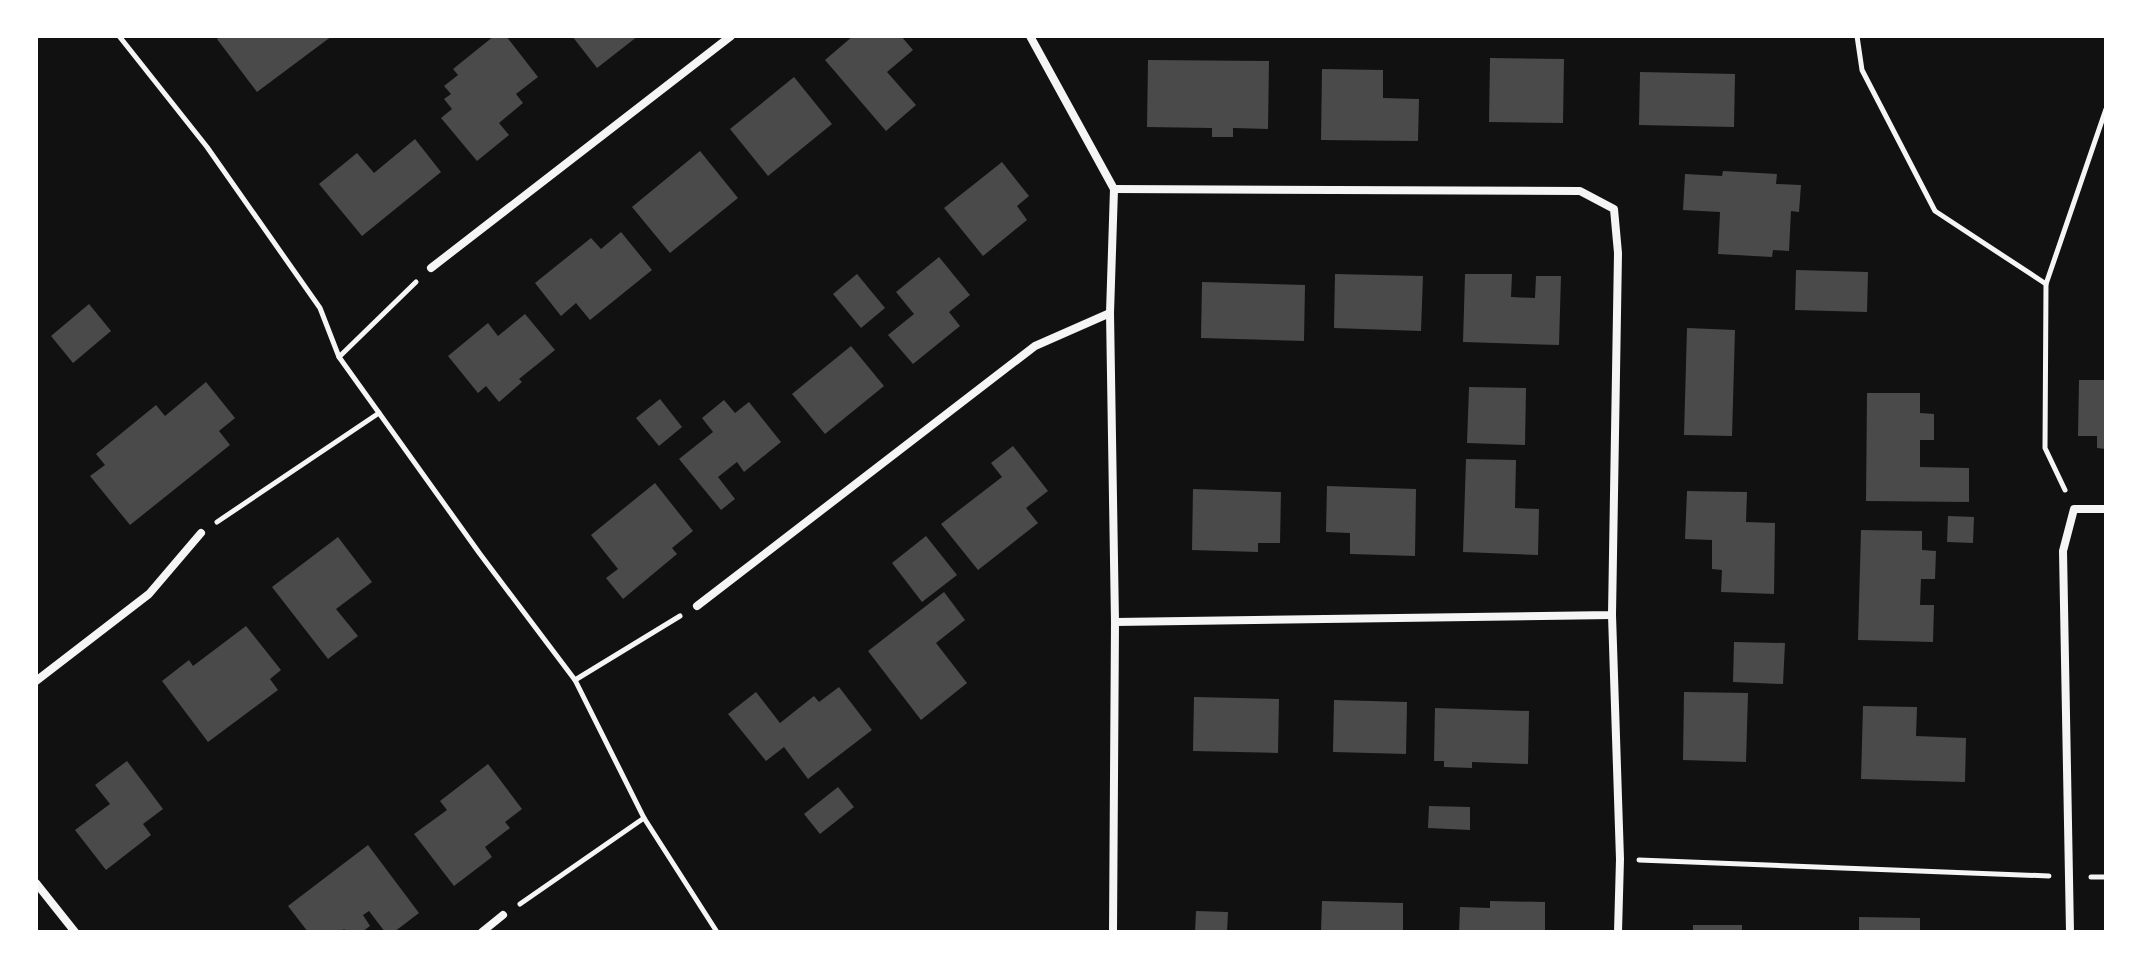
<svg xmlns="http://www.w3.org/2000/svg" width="2142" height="968" font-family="Lora,serif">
	<rect width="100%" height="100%" fill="#111"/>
	<g fill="#4a4a4a">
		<path d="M221 36H332L257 92 217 39Z"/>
		<path d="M494 36H506L538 77 516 94 523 103 499 123 509 135 477 161 441 118 452 109 444 99 451 94 444 86 458 75 453 69Z"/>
		<path d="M572 36H638L597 68Z"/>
		<path d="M853 36H901L913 50 887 72 916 105 886 131 825 60Z"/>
		<path d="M1490 58 1564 59 1563 123 1489 122Z"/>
		<path d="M1148 60 1269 61 1268 129 1233 128V137H1212V128L1147 127Z"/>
		<path d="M1322 69 1383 70V98L1419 99 1418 141 1321 140Z"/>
		<path d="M1640 72 1735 74 1734 127 1639 125Z"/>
		<path d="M794 77 832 124 768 176 730 129Z"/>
		<path d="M415 139 441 172 362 236 319 184 357 153 374 173Z"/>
		<path d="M700 151 738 198 670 253 632 207Z"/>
		<path d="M1002 162 1029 196 1017 206 1027 220 983 256 944 208Z"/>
		<path d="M1723 171 1777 174 1776 184 1801 185 1799 212 1791 211 1789 251 1773 250 1772 257 1718 254 1720 212 1683 210 1685 174 1722 176Z"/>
		<path d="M621 232 652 270 590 320 576 303 561 316 535 283 591 238 601 249Z"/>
		<path d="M939 257 970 295 949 312 960 326 913 364 888 335 914 314 896 292Z"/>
		<path d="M1796 270 1868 272 1867 312 1795 310Z"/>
		<path d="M857 274 885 308 861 328 833 294Z"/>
		<path d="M1335 274 1423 276 1421 331 1334 328Z"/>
		<path d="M1465 274H1512L1511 297 1535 298 1536 276H1561L1559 345 1463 342Z"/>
		<path d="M1202 282 1305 285 1304 341 1201 338Z"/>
		<path d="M89 304 111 331 73 363 51 336Z"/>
		<path d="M525 314 555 350 519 379 522 382 499 402 486 386 478 393 448 356 488 323 498 336Z"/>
		<path d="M1687 328 1735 330 1732 436 1684 435Z"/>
		<path d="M851 346 884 386 825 434 792 394Z"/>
		<path d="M2079 380H2106V449L2097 448V436H2078Z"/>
		<path d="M206 382 235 418 219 431 230 445 130 525 90 476 105 465 96 454 156 405 165 416Z"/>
		<path d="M1469 387 1526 388 1525 445 1467 443Z"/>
		<path d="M1867 393H1920V413L1934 414V440H1920V467L1969 468V502L1866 501Z"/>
		<path d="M660 399 682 427 659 446 636 418Z"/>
		<path d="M724 400 735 413 749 402 781 442 744 472 737 462 718 477 735 499 721 510 679 459 713 432 702 418Z"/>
		<path d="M1013 446 1048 491 1026 508 1038 523 978 570 941 524 1002 477 991 463Z"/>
		<path d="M1466 459 1516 460 1515 508 1539 509 1538 555 1463 552Z"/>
		<path d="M655 483 693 531 672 548 677 554 623 599 606 578 618 569 591 535Z"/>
		<path d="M1327 486 1416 489 1415 556 1350 554V533L1326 532Z"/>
		<path d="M1193 489 1281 492 1280 543H1258V552L1192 550Z"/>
		<path d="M1687 491 1747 492 1746 522 1775 523 1774 594 1721 592 1722 570 1712 569V540L1685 539Z"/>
		<path d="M1948 516 1974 517 1973 543 1947 542Z"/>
		<path d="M1861 530 1922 531V550L1936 551 1935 579H1921L1920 605H1934L1933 642 1858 640Z"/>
		<path d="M926 536 957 575 922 602 892 563Z"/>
		<path d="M338 537 372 582 336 609 358 636 328 659 272 587Z"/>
		<path d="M944 592 965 620 936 643 967 683 921 720 868 651Z"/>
		<path d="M246 626 281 670 270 679 278 690 208 742 162 681 189 660 193 666Z"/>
		<path d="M1734 642 1785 643 1783 684 1733 682Z"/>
		<path d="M839 687 872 730 808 779 784 747 766 761 728 714 756 692 780 723 814 696 819 702Z"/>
		<path d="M1684 692 1748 693 1746 762 1683 760Z"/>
		<path d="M1194 697 1279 699 1278 753 1193 751Z"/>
		<path d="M1334 700 1407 702 1406 754 1333 752Z"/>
		<path d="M1863 706 1917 707 1916 736 1966 738 1965 782 1861 779Z"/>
		<path d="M1435 708 1529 711 1528 764 1472 762V768L1444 767V761H1434Z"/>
		<path d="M127 761 163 809 143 824 151 835 106 870 75 830 110 804 95 785Z"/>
		<path d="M488 764 522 809 505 822 510 828 485 847 492 857 454 886 414 834 447 810 440 801Z"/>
		<path d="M838 787 854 807 820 834 804 814Z"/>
		<path d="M1429 806 1470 807V830L1428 828Z"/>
		<path d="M368 845 419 913 394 932H385L369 911 363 915 370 926 362 932H347L344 929 341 932H308L288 906Z"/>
		<path d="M1322 901 1403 903V932H1321Z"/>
		<path d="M1490 901 1545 902V932H1459L1460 907 1490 908Z"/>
		<path d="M1196 911 1228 912 1227 932H1195Z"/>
		<path d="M1859 917 1920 918V932H1859Z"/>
		<rect x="1693" y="925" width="49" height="7"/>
	</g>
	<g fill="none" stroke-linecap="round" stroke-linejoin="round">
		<g stroke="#f5f5f5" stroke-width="5">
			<path d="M119 36 207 147 320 308 339 357 480 554 575 680 644 818 717 932"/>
			<path d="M1857 36 1862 70 1935 211 2046 284 2106 109"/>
			<path d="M2046 284 2045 448 2065 490"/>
			<path d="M339 357 416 282"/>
			<path d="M217 522 379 413"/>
			<path d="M575 680 680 616"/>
			<path d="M1639 860 2049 876"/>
			<path d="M2091 877H2106"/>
			<path d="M520 904 644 818"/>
		</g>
		<g stroke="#f5f5f5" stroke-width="8">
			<path d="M1030 36 1114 189 1110 313 1115 622 1113 932"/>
			<path d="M1114 189 1580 191 1614 209 1618 253 1612 615 1115 622"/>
			<path d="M431 268 731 36"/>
			<path d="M697 606 1035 346 1110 313"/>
			<path d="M1612 615 1620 859 1618 932"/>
			<path d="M36 681 149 594 201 533"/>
			<path d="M36 883 75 932"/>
			<path d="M482 932 503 915"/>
			<path d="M2070 932 2063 551 2074 509H2106"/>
		</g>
	</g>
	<rect width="2142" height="968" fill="none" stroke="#ffffff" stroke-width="76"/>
</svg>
